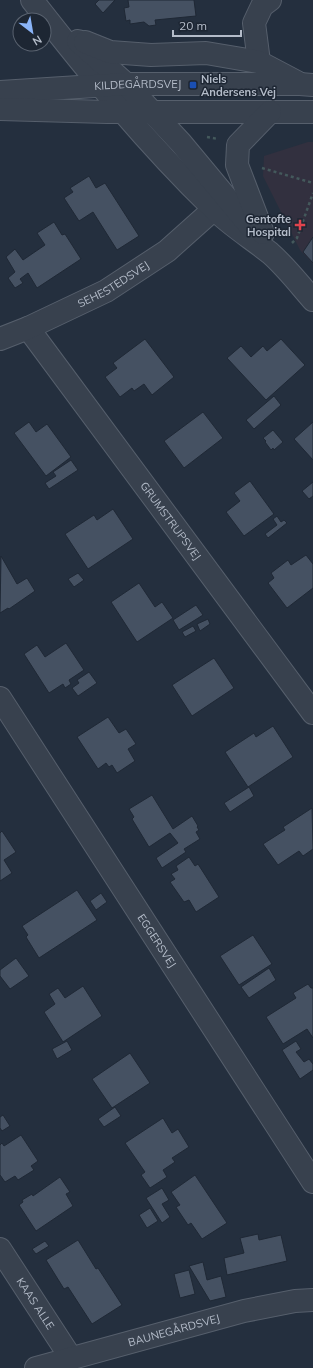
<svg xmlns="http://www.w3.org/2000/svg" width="313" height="1368" font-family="Mulish,sans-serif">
	<rect width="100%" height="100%" fill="#242f3e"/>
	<path fill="#32303f" d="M308 142H313V264L300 250 263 176 264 156Z"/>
	<g fill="#455162" stroke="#1f2835">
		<path d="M99 0H115L103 13 95 4Z"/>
		<path d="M128 0H194L196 16 155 20 156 25 149 26 144 22 130 24V20L126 21 124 8 129 7Z"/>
		<path d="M89 176 96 188 105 183 139 236 117 250 93 212 79 221 64 198 73 192 70 188Z"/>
		<path d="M54 222 62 235 65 234 81 259 37 288 28 273 20 279 23 283 15 288 8 278 15 272 6 257 15 249 23 260 45 245 37 233Z"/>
		<path d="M313 237V263L303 252Z"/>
		<path d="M145 339 174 377 152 395 144 384 134 391 132 388 120 397 105 377 117 368 113 363Z"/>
		<path d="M281 339 305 365 266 400 227 358 241 346 251 357 263 346 267 351Z"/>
		<path d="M274 396 281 405 254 429 246 420Z"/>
		<path d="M203 412 223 438 184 468 164 441Z"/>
		<path d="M29 422 36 432 47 424 71 457 46 476 14 433Z"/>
		<path d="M313 422V460L294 439Z"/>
		<path d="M273 430 283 442 274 450 273 448 271 450 265 442 266 441 263 438Z"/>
		<path d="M71 460 78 470 49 489 45 483 56 476 53 472Z"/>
		<path d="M250 481 274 514 244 536 226 512 240 501 234 493Z"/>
		<path d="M313 482V496L309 499 302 491Z"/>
		<path d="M113 509 133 539 88 569 65 534 94 515 97 520Z"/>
		<path d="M277 516 281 522 284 520 287 523 268 538 265 534 277 525 273 519Z"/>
		<path d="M306 555 313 564V588L287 608 268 583 274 578 271 573 288 560 291 565Z"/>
		<path d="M1 556 17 584 27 578 35 591 9 609 8 608 0 613Z"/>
		<path d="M78 573 84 580 74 587 68 579Z"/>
		<path d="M139 583 155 607 162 602 173 618 137 642 111 602Z"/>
		<path d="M196 605 203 615 179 630 173 620Z"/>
		<path d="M208 619 210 624 200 631 197 624Z"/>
		<path d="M193 626 196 631 185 637 182 632Z"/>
		<path d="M66 643 84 670 69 680 71 684 65 688 63 684 49 693 24 654 37 645 45 657Z"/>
		<path d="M214 658 234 688 192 716 172 685Z"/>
		<path d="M89 672 97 683 78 696 72 688 79 683 77 680Z"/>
		<path d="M108 717 119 733 126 729 136 744 128 749 135 761 117 773 112 765 109 767 106 763 98 769 77 737Z"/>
		<path d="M273 726 293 757 248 787 225 752 254 733 256 737Z"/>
		<path d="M249 787 254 796 230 812 224 803Z"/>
		<path d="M152 795 173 829 192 816 198 826 197 827 199 830 196 832 200 839 184 849 186 852 162 868 156 858 178 843 170 833 149 847 132 819 134 817 129 809Z"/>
		<path d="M312 808 313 849 303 856 299 851 278 865 263 844 285 830 283 827Z"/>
		<path d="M2 831 16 852 4 860 12 873 0 881V833Z"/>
		<path d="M189 857 195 866 198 864 219 897 196 912 189 900 184 902 170 882 175 879 171 874 178 870 176 866Z"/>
		<path d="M77 890 97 920 39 958 26 937 28 935 22 926Z"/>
		<path d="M101 893 107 902 96 910 90 901Z"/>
		<path d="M253 935 272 964 239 985 220 956Z"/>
		<path d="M16 958 29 976 10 989 0 976V970Z"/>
		<path d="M269 968 276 980 249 998 241 987Z"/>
		<path d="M308 984 311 988H313V1038L307 1029 283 1044 266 1017 296 998 293 993Z"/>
		<path d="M83 986 102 1016 63 1042 44 1012 55 1004 49 994 58 988 65 998Z"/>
		<path d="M67 1041 72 1050 57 1059 52 1049Z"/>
		<path d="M296 1041 301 1049 296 1052 304 1062 309 1059 313 1064V1070L300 1079 282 1050Z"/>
		<path d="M130 1053 150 1083 112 1108 92 1079Z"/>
		<path d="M115 1107 121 1116 104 1127 98 1119Z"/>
		<path d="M3 1115 10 1126 2 1131 0 1128V1117Z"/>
		<path d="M163 1118 172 1133 178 1129 189 1147 172 1158 175 1162 163 1170 167 1177 150 1188 141 1175 145 1172 125 1143Z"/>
		<path d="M21 1135 38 1161 31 1166 34 1170 18 1180 15 1176 5 1182 0 1175V1145L2 1143 4 1146Z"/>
		<path d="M195 1175 227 1223 202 1239 191 1223 188 1225 176 1207 180 1205 171 1192Z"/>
		<path d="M60 1177 70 1192 66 1194 73 1206 36 1231 19 1205 23 1202 22 1200 32 1194 33 1196Z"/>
		<path d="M162 1188 169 1200 162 1204 170 1217 162 1223 146 1198Z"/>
		<path d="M150 1208 158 1221 147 1228 139 1215Z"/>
		<path d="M258 1234 259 1240 281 1235 287 1261 227 1275 224 1258 244 1253 240 1238Z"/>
		<path d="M78 1240 96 1269 98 1268 122 1305 92 1324 68 1287 64 1289 46 1260Z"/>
		<path d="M45 1241 49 1246 36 1254 32 1249Z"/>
		<path d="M203 1262 207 1280 221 1276 226 1297 210 1301 189 1266Z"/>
		<path d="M189 1270 195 1294 180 1298 174 1274Z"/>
	</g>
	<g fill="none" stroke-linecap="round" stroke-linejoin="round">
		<g stroke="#565f6c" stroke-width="24">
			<g id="minor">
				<path d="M259 62 254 23 262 6 270 0"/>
				<path id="s1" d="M28 328 313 713"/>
				<path id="s2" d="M0 339 28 328 106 291 167 251 214 209"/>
				<path id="s3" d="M0 698 313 1182"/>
				<path id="s4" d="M0 1249 71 1358"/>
				<path id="s5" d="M36 1368 244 1311 295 1301 313 1300"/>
			</g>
		</g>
		<g stroke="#565f6c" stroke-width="24">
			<g id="tertiary">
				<path d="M32 0C89 73 147 144 213 208 230 225 251 238 270 253 286 267 299 284 313 300"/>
				<path d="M78 41 126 84 181 143 250 226"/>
				<path d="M85 42 110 52 151 55 206 53 259 62 297 82"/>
				<path id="s6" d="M0 92 126 84H300L313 85"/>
				<path d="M0 109 107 112H313"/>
				<path d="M263 233 237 165 238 145 270 112"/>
			</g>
		</g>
		<g stroke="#44595c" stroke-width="2.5" stroke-dasharray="3 3" stroke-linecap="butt">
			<path d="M207 137 218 139"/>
			<path d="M262 168 313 183"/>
			<path d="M292 243 297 238 313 193"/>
		</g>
		<use href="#minor" stroke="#38414e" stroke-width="22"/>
		<use href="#tertiary" stroke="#38414e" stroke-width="22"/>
	</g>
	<rect fill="#1a4fb4" stroke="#1d2633" stroke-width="1.5" x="189" y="81" width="8" height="8" rx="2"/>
	<path fill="#e0444e" stroke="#1d2633" stroke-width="1.5" d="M298 219h4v4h4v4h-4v4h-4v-4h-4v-4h4z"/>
	<g text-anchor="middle" stroke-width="3" stroke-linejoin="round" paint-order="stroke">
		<g font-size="11" font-weight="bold" fill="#b4bcc9" stroke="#1d2633" text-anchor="start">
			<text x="201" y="83">Niels<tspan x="201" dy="13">Andersens Vej</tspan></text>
			<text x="291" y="223" text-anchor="end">Gentofte<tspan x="291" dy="13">Hospital</tspan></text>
		</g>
		<g font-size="11" fill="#b4bcc9" stroke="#1d2633">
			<text dy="4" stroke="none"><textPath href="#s6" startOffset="138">KILDEGÅRDSVEJ</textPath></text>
			<text dy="4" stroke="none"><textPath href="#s2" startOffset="126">SEHESTEDSVEJ</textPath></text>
			<text dy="4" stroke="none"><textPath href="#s1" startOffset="240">GRUMSTRUPSVEJ</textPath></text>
			<text dy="4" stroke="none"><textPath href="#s3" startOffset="289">EGGERSVEJ</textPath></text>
			<text dy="4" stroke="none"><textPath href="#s4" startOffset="65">KAAS ALLE</textPath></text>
			<text dy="4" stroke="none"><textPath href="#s5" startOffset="143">BAUNEGÅRDSVEJ</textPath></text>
		</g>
	</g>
	<g transform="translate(32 32) rotate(149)"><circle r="19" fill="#1d2633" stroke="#59626f"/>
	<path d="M0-3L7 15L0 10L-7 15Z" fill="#8ab4f8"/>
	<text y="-6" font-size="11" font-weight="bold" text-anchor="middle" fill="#b4bcc9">N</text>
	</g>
	<path d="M173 30v6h68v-6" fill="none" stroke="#b4bcc9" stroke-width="2"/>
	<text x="179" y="30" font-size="12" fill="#b4bcc9" stroke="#1d2633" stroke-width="3" paint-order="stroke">20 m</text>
</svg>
